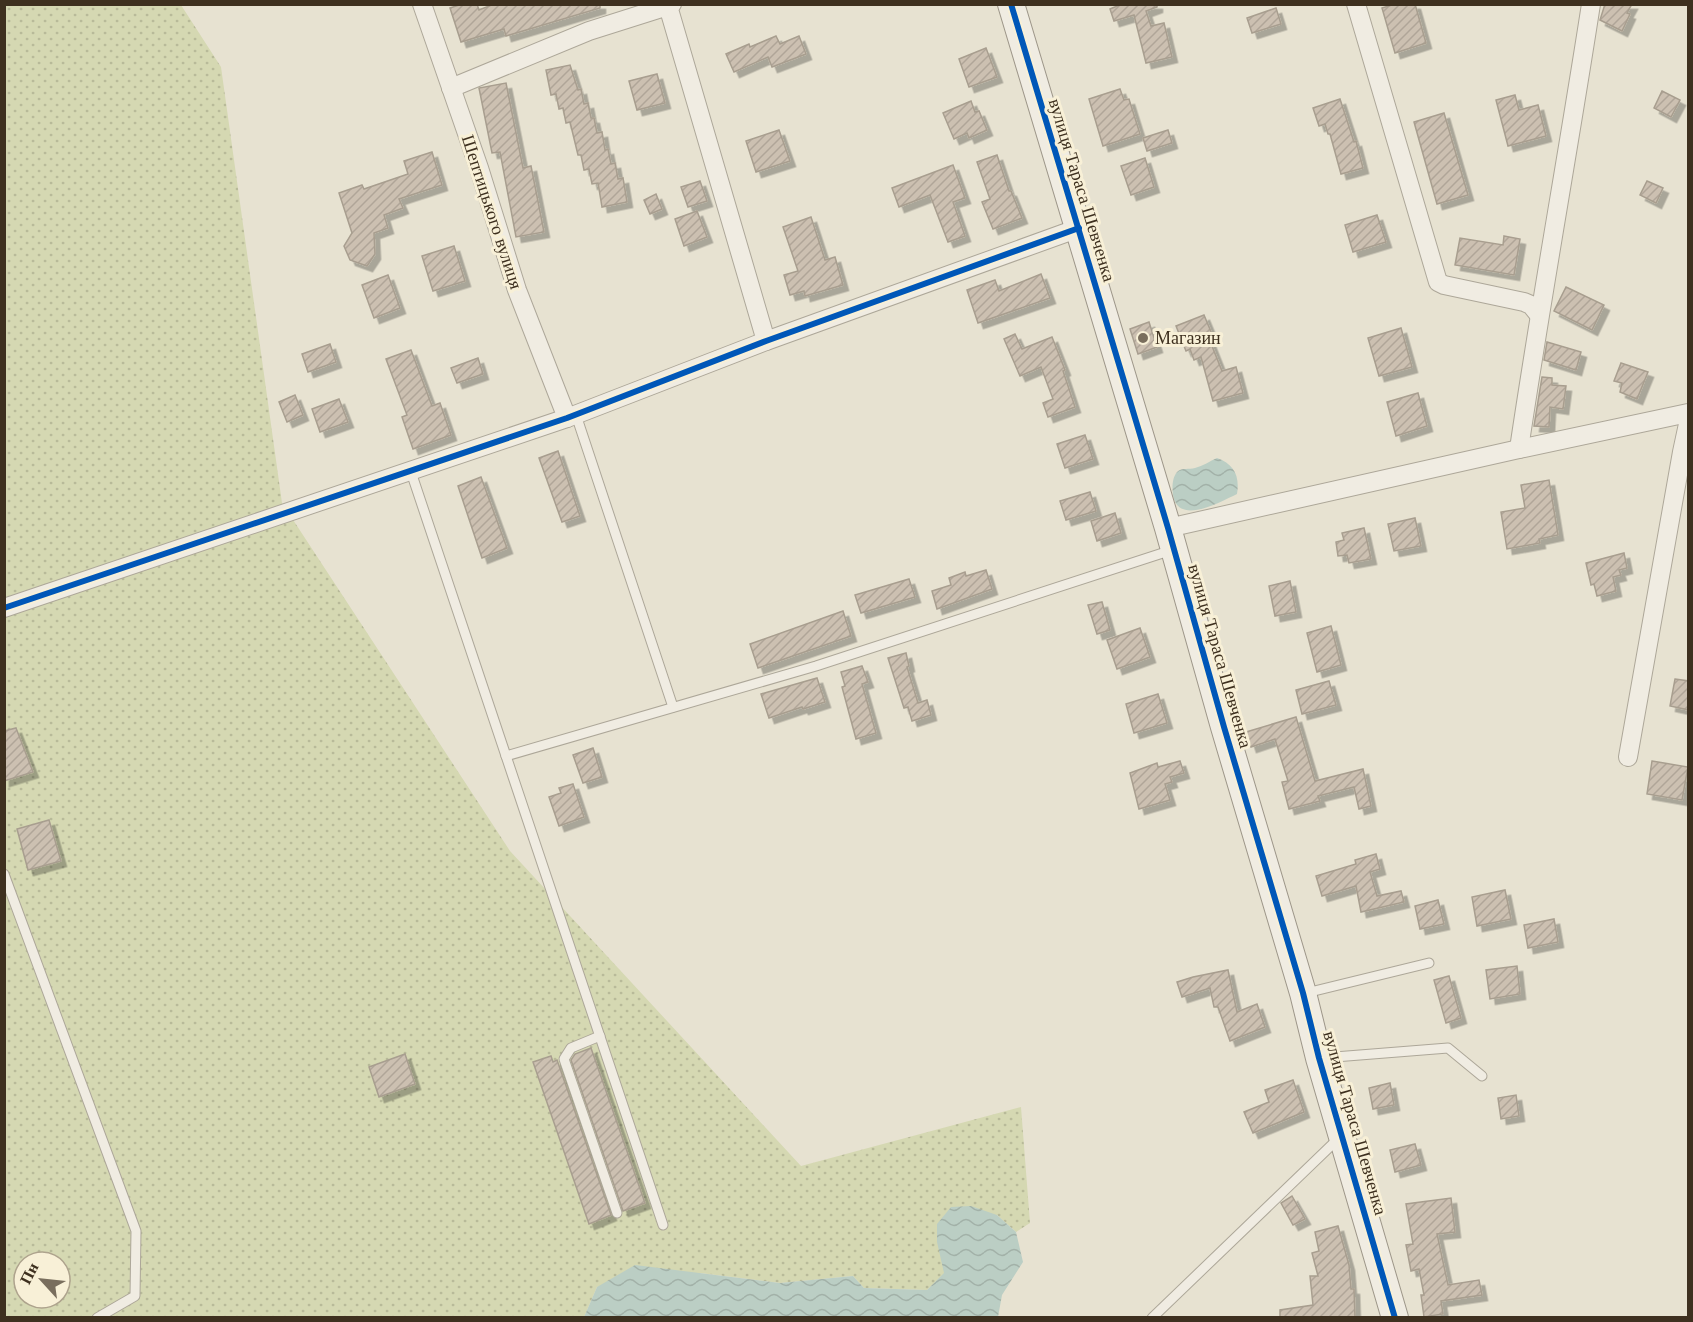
<svg xmlns="http://www.w3.org/2000/svg" width="1693" height="1322" font-family="'Times New Roman',serif">
	<defs>
		<pattern id="grass-dots" width="8" height="8" patternUnits="userSpaceOnUse" patternTransform="scale(1.5)"><rect width="8" height="8" fill="#d5d8b2"/><path d="M2 2h.1M6 6h.1" fill="none" stroke="#b8ba99" stroke-width="1.8" stroke-linecap="round"/></pattern>
		<pattern id="water-waves" width="16" height="10" patternUnits="userSpaceOnUse" patternTransform="scale(1.5)"><rect width="16" height="10" fill="#bbcec4"/><path d="M0 5q4-4 8 0t8 0" fill="none" stroke="#a2b1a8"/></pattern>
		<pattern id="building-hatch" width="6" height="6" patternUnits="userSpaceOnUse" patternTransform="scale(1.5)"><rect width="6" height="6" fill="#ccc0b1"/><path d="M-1 1l2-2M0 6l6-6M5 7l2-2" fill="none" stroke="#b0a598"/></pattern>
		<filter id="shadow"><feDropShadow dx="5.5" dy="5.5" stdDeviation="0" flood-color="#0004"/></filter>
	</defs>
	<rect width="100%" height="100%" fill="#e7e2d1"/>
	<path fill="url(#grass-dots)" fill-rule="evenodd" d="M5 5H181L221 67 282 503 510 851 801 1166 1021 1107 1030 1223 1016 1232 997 1215 945 1273 927 1290 864 1288 853 1276 780 1283 700 1273 597 1287 584 1317 5 1318ZM24 1262H60V1298H24Z"/>
	<g fill="url(#water-waves)">
		<path d="M1217 458C1234 464 1240 476 1237 494 1220 502 1178 526 1173 495 1172 488 1172 478 1177 472 1182 467 1189 470 1195 468 1203 466 1210 461 1217 458Z"/>
		<path d="M971 1206 997 1215 1016 1232 1023 1262 1002 1295 998 1317H584L597 1287 635 1265 780 1283 853 1276 864 1288 927 1290 944 1273 937 1242V1224L951 1207Z"/>
	</g>
	<g fill="url(#building-hatch)" stroke="#a89e8f" stroke-width="1.5" filter="url(#shadow)">
		<path d="M462 4H477L479 10 494 4H600V8L506 36 504 29 461 42 450 8Z"/>
		<path d="M1122 4H1157V7L1146 11 1151 26 1164 23 1172 57 1146 63 1134 15 1114 21 1110 9Z"/>
		<path d="M1395 4H1415L1426 43 1395 53 1382 8Z"/>
		<path d="M1605 4H1632L1627 13 1630 14 1622 31 1600 20Z"/>
		<path d="M1276 8 1281 24 1252 33 1247 18Z"/>
		<path d="M776 36 780 44 799 36 806 54 772 67 768 57 734 72 726 54 749 44 750 47Z"/>
		<path d="M986 48 997 77 969 87 959 59Z"/>
		<path d="M570 65 578 90 581 89 584 104 588 103 591 118H594L597 133 602 132 605 150 608 149 611 164 615 163 618 179 623 178 627 202 602 207 598 183 592 184 589 169 584 170 581 155H578L570 122 566 123 563 108 559 109 556 94 551 95 546 70Z"/>
		<path d="M657 74 665 103 637 110 629 81Z"/>
		<path d="M506 83 523 168 531 166 544 232 516 237 500 152 492 153 479 88Z"/>
		<path d="M1120 89 1124 100 1129 99 1140 134 1103 146 1089 99Z"/>
		<path d="M1662 91 1680 100 1671 117 1654 108Z"/>
		<path d="M1515 95 1519 110 1538 105 1546 136 1508 146 1496 100Z"/>
		<path d="M1340 99 1354 142 1356 141 1363 168 1341 174 1330 134H1328L1325 124 1319 126 1313 108Z"/>
		<path d="M971 101 975 112 979 111 987 130 969 138 967 133 954 139 943 113Z"/>
		<path d="M1444 113 1468 195 1437 204 1414 122Z"/>
		<path d="M779 130 790 161 756 172 746 141Z"/>
		<path d="M1168 130 1172 143 1147 151 1143 138Z"/>
		<path d="M432 152 442 185 399 199 403 208 384 215 388 228 374 233 375 254 367 266 350 260 344 246 352 233 339 193 362 185 364 189 408 174 404 161Z"/>
		<path d="M997 155 1009 191H1011L1022 218 993 229 982 202 990 199 977 162Z"/>
		<path d="M1145 158 1154 187 1131 195 1121 166Z"/>
		<path d="M953 165 965 198 953 202 965 236 948 242 930 195 899 207 892 188Z"/>
		<path d="M700 181 707 201 688 207 681 187Z"/>
		<path d="M1647 181 1663 188 1656 203 1640 195Z"/>
		<path d="M656 194 662 209 650 214 644 200Z"/>
		<path d="M697 211 707 237 684 246 675 219Z"/>
		<path d="M1377 215 1386 242 1353 252 1345 225Z"/>
		<path d="M811 217 825 260 835 257 843 285 805 296 804 291 790 295 784 275 798 271 783 227Z"/>
		<path d="M1504 236 1520 239 1514 275 1455 265 1460 238 1503 245Z"/>
		<path d="M454 246 465 281 433 291 422 256Z"/>
		<path d="M1041 274 1050 298 978 323 967 290 995 280 999 291Z"/>
		<path d="M388 275 400 308 374 318 362 285Z"/>
		<path d="M1566 287 1604 305 1592 330 1554 311Z"/>
		<path d="M1204 315 1214 339 1210 341 1222 371 1236 367 1243 393 1213 401 1201 357 1194 360 1190 349 1186 351 1176 326Z"/>
		<path d="M1149 322 1157 347 1138 354 1130 329Z"/>
		<path d="M1401 328 1412 367 1379 376 1368 338Z"/>
		<path d="M1015 334 1022 349 1052 337 1065 370 1063 371 1075 407 1048 417 1043 403 1053 399 1041 367 1020 376 1004 339Z"/>
		<path d="M1547 342 1581 352 1576 370 1544 360Z"/>
		<path d="M330 344 336 362 308 372 302 354Z"/>
		<path d="M411 350 432 406 440 403 451 435 413 449 402 417 407 415 386 359Z"/>
		<path d="M478 358 483 374 457 383 451 368Z"/>
		<path d="M1621 363 1648 372 1637 399 1620 392 1622 383 1614 381Z"/>
		<path d="M1542 377 1552 378V385L1566 386 1563 409 1550 407 1549 427 1534 426Z"/>
		<path d="M1418 393 1427 426 1396 436 1387 402Z"/>
		<path d="M295 395 303 415 287 422 279 402Z"/>
		<path d="M339 399 348 422 320 432 312 409Z"/>
		<path d="M1085 435 1093 459 1065 468 1057 444Z"/>
		<path d="M558 451 580 516 562 522 539 458Z"/>
		<path d="M481 477 507 548 482 558 458 486Z"/>
		<path d="M1549 480 1558 535 1539 539 1540 543 1507 549 1501 512 1525 508 1521 485Z"/>
		<path d="M1090 492 1096 511 1066 520 1060 501Z"/>
		<path d="M1115 513 1121 533 1097 541 1091 521Z"/>
		<path d="M1415 518 1421 546 1394 551 1388 524Z"/>
		<path d="M1364 528 1371 559 1349 563 1347 555 1338 556 1336 542 1344 540 1342 533Z"/>
		<path d="M1624 553 1627 568 1619 570 1621 575 1613 577 1616 591 1597 596 1594 584 1591 585 1586 563Z"/>
		<path d="M986 570 992 589 937 609 932 591 951 585 949 578 965 572 966 576Z"/>
		<path d="M909 579 915 597 861 613 855 595Z"/>
		<path d="M1290 581 1296 612 1275 616 1269 586Z"/>
		<path d="M1102 602 1110 630 1097 634 1088 605Z"/>
		<path d="M843 611 851 636 758 668 750 644Z"/>
		<path d="M1331 626 1341 665 1317 672 1307 633Z"/>
		<path d="M1140 628 1150 657 1117 669 1107 640Z"/>
		<path d="M906 653 909 666 907 667 918 703 927 700 931 715 912 721 908 707 904 708 888 658Z"/>
		<path d="M862 666 868 682 862 684 876 733 856 739 842 687 845 686 841 672Z"/>
		<path d="M817 678 825 702 803 709 802 707 769 718 761 694Z"/>
		<path d="M1675 679 1689 681V710L1670 706Z"/>
		<path d="M1329 681 1336 705 1302 714 1296 690Z"/>
		<path d="M1158 694 1167 723 1134 733 1126 704Z"/>
		<path d="M1296 717 1315 781 1363 769 1371 806 1359 809 1354 787 1318 796 1320 801 1289 809 1282 782 1288 781 1275 739 1251 747 1246 732Z"/>
		<path d="M16 728 33 772 4 781V731Z"/>
		<path d="M593 748 602 777 583 783 573 755Z"/>
		<path d="M1180 761 1184 773 1170 777 1172 782 1165 784 1170 800 1139 809 1130 773 1157 763 1158 767Z"/>
		<path d="M1652 761 1688 767 1682 800 1647 794Z"/>
		<path d="M573 784 584 817 559 826 549 797 561 793 559 788Z"/>
		<path d="M49 820 61 861 28 870 17 829Z"/>
		<path d="M1376 854 1380 869 1370 872 1377 896 1401 891 1404 902 1361 912 1356 886 1322 896 1316 876 1356 864 1355 860Z"/>
		<path d="M1505 890 1511 919 1477 926 1472 897Z"/>
		<path d="M1438 900 1444 924 1420 929 1415 906Z"/>
		<path d="M1554 919 1558 942 1528 948 1524 925Z"/>
		<path d="M1517 966 1520 994 1490 999 1486 970Z"/>
		<path d="M1228 970 1237 1012 1257 1004 1265 1027 1230 1041 1218 1007H1214L1210 988 1182 997 1177 982 1193 977Z"/>
		<path d="M1449 976 1461 1018 1446 1023 1434 980Z"/>
		<path d="M591 1048 645 1203 623 1211 571 1060 575 1054Z"/>
		<path d="M405 1054 415 1084 379 1097 369 1067Z"/>
		<path d="M551 1056 553 1062 557 1060 611 1215 589 1224 533 1062Z"/>
		<path d="M1293 1080 1304 1112 1253 1133 1244 1112 1269 1102 1265 1090Z"/>
		<path d="M1390 1083 1394 1105 1373 1109 1369 1088Z"/>
		<path d="M1516 1095 1519 1116 1501 1119 1498 1098Z"/>
		<path d="M1415 1144 1421 1165 1395 1172 1390 1150Z"/>
		<path d="M1292 1196 1305 1219 1293 1225 1281 1203Z"/>
		<path d="M1451 1198 1455 1232 1437 1234 1448 1285 1479 1280 1482 1295 1441 1301 1443 1314 1424 1317 1421 1295H1424L1419 1269 1411 1271 1406 1245 1413 1244 1406 1204Z"/>
		<path d="M1338 1226 1349 1265 1351 1289H1354L1355 1317H1280V1310L1313 1305 1310 1276H1318L1312 1253 1319 1251 1315 1232Z"/>
	</g>
	<g fill="none" stroke-linecap="round" stroke-linejoin="round">
		<g stroke="#ada799" stroke-width="11">
			<g id="lane">
				<path d="M576 415 673 707"/>
				<path d="M411 472 663 1225"/>
				<path d="M506 756 816 666 1172 550"/>
				<path d="M4 874 136 1231 135 1296 97 1318"/>
				<path d="M1306 993 1429 963"/>
				<path d="M600 1036 571 1048 564 1059 617 1213"/>
				<path d="M1322 1058 1448 1048 1482 1076"/>
				<path d="M1152 1318 1339 1138"/>
			</g>
		</g>
		<g stroke="#ada799" stroke-width="20">
			<g id="street">
				<path d="M422 4 479 168 517 290 567 418"/>
				<path d="M672 4 668 6 766 341"/>
				<path d="M1356 4 1438 282 1444 285 1524 302 1531 305 1539 315"/>
				<path d="M451 88 589 31 668 6"/>
				<path d="M1519 449C1541 300 1568 153 1591 4"/>
				<path d="M1168 528 1519 449 1688 413"/>
				<path d="M4 608 567 418 766 341 1079 228"/>
				<path d="M1628 757 1682 452 1688 424"/>
			</g>
		</g>
		<g stroke="#9d9689" stroke-width="28">
			<path id="secondary" d="M1011 4 1168 528 1224 727 1303 993 1319 1058 1395 1318"/>
		</g>
		<use href="#lane" stroke="#f0ece2" stroke-width="9"/>
		<use href="#street" stroke="#f0ece2" stroke-width="18"/>
		<use href="#secondary" stroke="#f0ece2" stroke-width="26"/>
		<g stroke="#f8f0d7" stroke-width="10">
			<g id="cycleway">
				<path d="M1011 4 1168 528 1224 727 1303 993 1319 1058 1395 1318"/>
				<path d="M4 608 567 418 766 341 1079 228"/>
			</g>
		</g>
		<use href="#cycleway" stroke="#0057b8" stroke-width="6"/>
	</g>
	<circle fill="#796e5d" stroke="#f8f0d7" stroke-width="2" cx="1143" cy="338" r="6"/>
	<g text-anchor="middle" stroke-width="6" stroke-linejoin="round" paint-order="stroke">
		<g font-size="18" fill="#3e301f" stroke="#f8f0d7">
			<text transform="translate(1082 190) rotate(73)" y="6">вулиця Тараса Шевченка</text>
			<text transform="translate(492 212) rotate(72)" y="6">Шептицького вулиця</text>
			<text transform="translate(1220 656) rotate(74)" y="6">вулиця Тараса Шевченка</text>
			<text transform="translate(1355 1123) rotate(74)" y="6">вулиця Тараса Шевченка</text>
		</g>
		<g font-size="18" fill="#3e301f" stroke="#f8f0d7" text-anchor="start">
			<text x="1155" y="344">Магазин</text>
		</g>
	</g>
	<rect width="1693" height="1322" fill="none" stroke="#3e301f" stroke-width="12"/>
	<g transform="translate(42 1280) rotate(297)"><circle r="28" fill="#f8f0d7" stroke="#aea38d" stroke-width="1.5"/>
	<path d="M0-4.5L10 22L0 15L-10 22Z" fill="#796e5d"/>
	<text y="-9" font-size="16" font-weight="bold" text-anchor="middle" fill="#3e301f">Пн</text>
	</g>
</svg>
